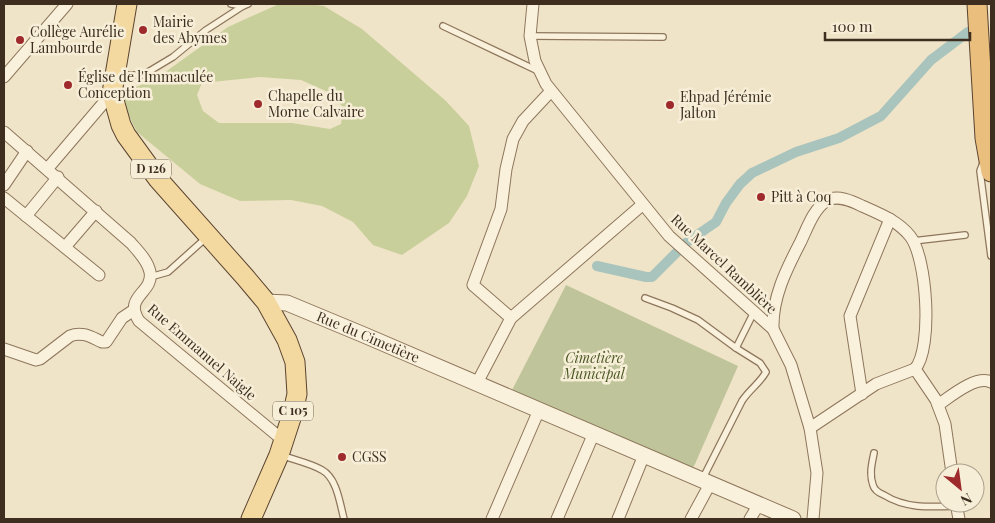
<svg xmlns="http://www.w3.org/2000/svg" width="995" height="523" font-family="'Playfair Display',serif">
	<rect width="100%" height="100%" fill="#f0e4c8"/>
	<path fill="#c9cf9b" fill-rule="evenodd" d="M279 4H309L324 6 362 29 446 101 469 126 479 166 467 196 449 223 402 255 373 245 353 222 322 206 291 200 240 201 200 184 137 132 127 112 124 92 157 78 228 27ZM260 77 301 80 328 92 343 107 341 124 330 129 292 123H219L203 111 197 95 202 83Z"/>
	<path fill="#bfc49a" d="M566 285 738 366 695 464 689 474 509 396Z"/>
	<g fill="none" stroke-linecap="round" stroke-linejoin="round">
		<g stroke="#a9c4bc" stroke-width="10">
			<path d="M687 242 716 222 726 203 740 184 752 173 796 152 839 138 881 116 931 60 968 32"/>
			<path d="M597 266 646 277H652L677 252"/>
		</g>
		<g stroke="#8d765c" stroke-width="8">
			<g id="service">
				<path d="M231 4 243 6 248 4"/>
				<path d="M443 26 538 71"/>
				<path d="M530 36 663 37"/>
				<path d="M117 75H143L173 57 206 30 243 6"/>
				<path d="M983 163 980 171 991 256"/>
				<path d="M913 241 965 235"/>
				<path d="M150 277 168 272 207 237"/>
				<path d="M645 298 672 308 698 320 736 348 760 363 766 372C760 383 749 390 742 401L703 478"/>
				<path d="M736 348 754 312"/>
				<path d="M874 453C872 463 869 474 873 485 874 489 879 493 884 495 906 509 932 507 957 506"/>
				<path d="M281 455C294 460 310 463 322 470 337 478 340 504 344 519"/>
			</g>
		</g>
		<g stroke="#8d765c" stroke-width="13">
			<g id="minor">
				<path d="M533 4 530 36 535 61 546 84 669 236 773 329 791 365 810 428 817 473 813 519"/>
				<path d="M4 77 67 4"/>
				<path d="M4 132 131 243C138 251 148 261 150 272 154 293 123 296 139 321L284 441"/>
				<path d="M48 168 112 93"/>
				<path d="M4 185 27 151"/>
				<path d="M4 198 99 275"/>
				<path d="M26 216 58 177"/>
				<path d="M65 247 96 211"/>
				<path d="M511 318 473 285 501 209 506 169 513 139 523 121 551 91"/>
				<path d="M773 329C772 298 786 270 800 243 807 229 813 210 826 201 837 194 852 201 862 206 880 214 898 221 910 236 927 257 933 348 915 369"/>
				<path d="M4 349 36 360 40 359 70 336C82 331 91 337 102 342H106L122 318 134 310"/>
				<path d="M915 369 936 400 945 424 952 473"/>
				<path d="M477 383 511 318 642 205"/>
				<path d="M862 394 850 316 890 219"/>
				<path d="M938 405C951 396 976 375 991 382"/>
				<path d="M810 428 876 384 915 369"/>
				<path d="M956 503 959 519"/>
				<path d="M492 519 539 410"/>
				<path d="M557 519 594 433"/>
				<path d="M618 519 644 455"/>
				<path d="M691 519 710 484"/>
				<path d="M750 519 759 504"/>
			</g>
		</g>
		<g stroke="#8d765c" stroke-width="17">
			<g id="tertiary">
				<path id="s1" d="M266 302 287 303 364 335 793 519"/>
			</g>
		</g>
		<g stroke="#5b4430" stroke-width="21">
			<path id="primary" d="M127 4 112 93 121 125 126 135 158 179 245 277 266 302 287 340 295 362 297 394 293 412 279 455 251 519"/>
		</g>
		<g stroke="#5b4430" stroke-width="21">
			<path id="trunk" d="M977 4 985 138 991 172"/>
		</g>
		<use href="#service" stroke="#faf1dc" stroke-width="5.5"/>
		<use href="#minor" stroke="#faf1dc" stroke-width="11"/>
		<use href="#tertiary" stroke="#faf1dc" stroke-width="15"/>
		<use href="#primary" stroke="#f3d9a0" stroke-width="19"/>
		<use href="#trunk" stroke="#eabe7c" stroke-width="19"/>
	</g>
	<g fill="#9e2a2b" stroke="#f7eed8" stroke-width="2">
		<circle cx="143" cy="30" r="5"/>
		<circle cx="20" cy="40" r="5"/>
		<circle cx="68" cy="85" r="5"/>
		<circle cx="258" cy="104" r="5"/>
		<circle cx="670" cy="105" r="5"/>
		<circle cx="761" cy="197" r="5"/>
		<circle cx="342" cy="457" r="5"/>
	</g>
	<g text-anchor="middle" stroke-width="5" stroke-linejoin="round" paint-order="stroke">
		<g fill="#f7eed8" stroke="#756857" stroke-width="1">
			<rect x="131" y="159.5" width="40" height="19" rx="4"/>
			<rect x="273" y="401.5" width="40" height="19" rx="4"/>
		</g>
		<g font-size="12" font-weight="bold" fill="#3d2e20">
			<text x="151" y="173">D 126</text>
			<text x="293" y="415">C 105</text>
		</g>
		<g font-size="14" fill="#3d2e20" stroke="#f7eed8" text-anchor="start">
			<text x="153" y="27">Mairie<tspan x="153" dy="16">des Abymes</tspan></text>
			<text x="30" y="37">Collège Aurélie<tspan x="30" dy="16">Lambourde</tspan></text>
			<text x="78" y="82">Église de l'Immaculée<tspan x="78" dy="16">Conception</tspan></text>
			<text x="268" y="101">Chapelle du<tspan x="268" dy="16">Morne Calvaire</tspan></text>
			<text x="680" y="102">Ehpad Jérémie<tspan x="680" dy="16">Jalton</tspan></text>
			<text x="771" y="202">Pitt à Coq</text>
			<text x="352" y="462">CGSS</text>
		</g>
		<g font-size="14" fill="#3d2e20" stroke="#f7eed8">
			<text transform="translate(724 264) rotate(43)" y="5">Rue Marcel Ramblière</text>
			<text dy="5" stroke="none"><textPath href="#s1" startOffset="109">Rue du Cimetière</textPath></text>
			<text transform="translate(202 352) rotate(41)" y="5">Rue Emmanuel Naigle</text>
		</g>
		<g font-size="14" font-style="italic" fill="#4d5a26" stroke="#f7eed8">
			<text x="594" y="363">Cimetière<tspan x="594" dy="16">Municipal</tspan></text>
		</g>
	</g>
	<rect width="995" height="523" fill="none" stroke="#3d2e20" stroke-width="10"/>
	<g transform="translate(960 488) rotate(151)"><circle r="24" fill="#f7eed8" stroke="#ada18e"/>
	<path d="M0-4L9 19L0 12L-9 19Z" fill="#9e2a2b"/>
	<text y="-8" font-size="14" font-weight="bold" text-anchor="middle" fill="#3d2e20">N</text>
	</g>
	<path d="M825 32v8h145v-8" fill="none" stroke="#3d2e20" stroke-width="2.5"/>
	<text x="832" y="32" font-size="15" fill="#3d2e20" stroke="#f7eed8" stroke-width="4" paint-order="stroke">100 m</text>
</svg>
